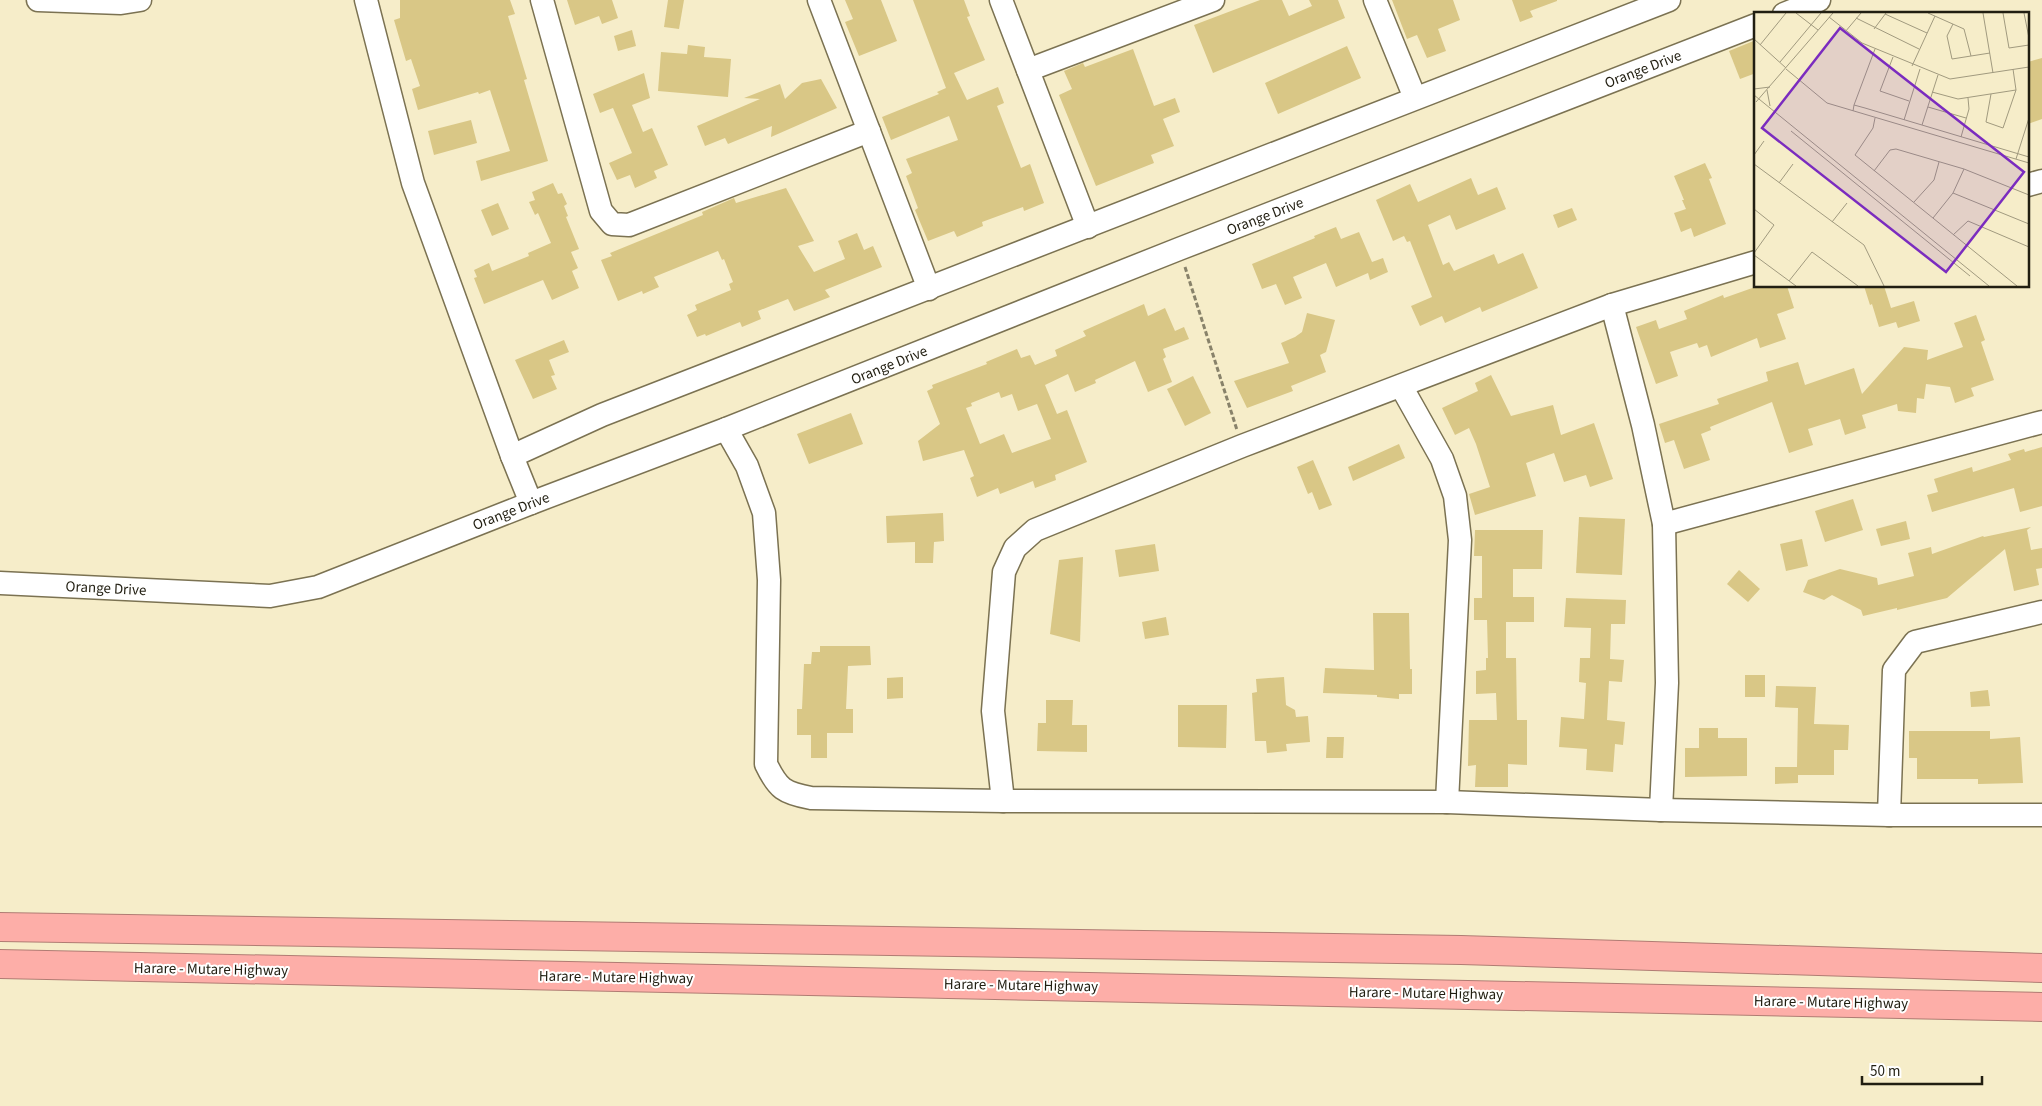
<svg xmlns="http://www.w3.org/2000/svg" width="2042" height="1106" font-family="'Source Sans 3',sans-serif">
	<rect width="100%" height="100%" fill="#f6edc9"/>
	<g fill="#d9c786" fill-rule="evenodd">
		<path d="M400 0H510L515 14 508 16 527 79 524 80 548 161 481 181 476 161 510 151 490 90 479 94 478 92 418 110 412 89 420 86 411 59 406 61 394 20 400 18Z"/>
		<path d="M567 0H612L618 18 602 24 599 16 575 25Z"/>
		<path d="M668 0H684L679 29 664 27Z"/>
		<path d="M845 0H881L897 41 859 56 845 22 853 19Z"/>
		<path d="M913 0H964L970 16 967 17 985 60 954 73 967 100 998 87 1004 103 997 106 1021 168 1030 164 1044 203 1024 211 1023 207 982 222 983 226 957 237 954 231 928 241 915 210 918 208 906 176 912 173 906 159 958 140 949 116 891 140 882 117 939 94 937 92 946 88Z"/>
		<path d="M1260 0H1282L1289 16 1312 6 1309 0H1338L1345 18 1213 73 1194 25Z"/>
		<path d="M1392 0H1453L1460 20 1438 29 1446 51 1427 58 1417 35 1407 39Z"/>
		<path d="M1512 0H1557V1L1530 11 1533 17 1520 22Z"/>
		<path d="M632 30 636 46 618 51 614 36Z"/>
		<path d="M1756 40V73L1740 79 1729 51Z"/>
		<path d="M688 45 705 47 704 57 731 59 728 97 658 91 661 52 687 54Z"/>
		<path d="M1347 46 1361 78 1278 114 1265 83Z"/>
		<path d="M1133 49 1154 106 1175 98 1180 112 1163 119 1174 146 1151 155 1154 163 1096 186 1059 95 1072 89 1064 71 1083 63 1085 67Z"/>
		<path d="M2042 58V119L2028 124V62Z"/>
		<path d="M644 73 650 98 632 105 643 132 652 128 668 165 654 171 657 178 635 188 630 175 617 180 609 163 632 153 613 108 600 113 593 94Z"/>
		<path d="M821 79 837 108 771 137 772 126 728 144 725 138 705 146 697 126 760 99 744 98 780 84 785 99 802 83Z"/>
		<path d="M471 120 477 143 434 155 428 131Z"/>
		<path d="M1705 163 1712 178 1709 179 1726 224 1694 237 1691 228 1681 232 1674 213 1686 209 1682 200H1684L1674 176Z"/>
		<path d="M1471 178 1478 195 1497 187 1506 209 1456 230 1450 215 1428 225 1443 265 1449 262 1454 271 1494 254 1498 264 1523 253 1538 288 1482 312 1480 307 1445 323 1442 316 1420 326 1411 306 1432 297 1410 241 1407 242 1404 236 1393 241 1376 200 1410 184 1418 202Z"/>
		<path d="M553 183 558 194 562 193 567 204 564 206 568 216 566 217 579 249 571 252 578 268 572 271 579 288 552 300 543 280 484 304 474 278 477 277 474 270 489 263 492 271 529 256 528 253 551 243 538 213 535 215 529 202 535 200 532 192Z"/>
		<path d="M786 188 814 241 798 246 814 272 845 259 838 241 857 233 864 250 873 246 882 267 825 290 830 297 794 311 788 299 758 311 761 319 742 327 740 322 706 336 705 334 697 337 687 315 697 310 695 305 731 290 729 284 733 282 724 259 722 260 718 251 654 277 659 287 643 294 642 291 618 301 601 260 612 256 610 253 703 215 702 212 734 198 736 203Z"/>
		<path d="M498 203 509 229 492 236 481 210Z"/>
		<path d="M1572 208 1577 220 1558 228 1553 215Z"/>
		<path d="M1336 227 1341 239 1359 232 1372 262 1383 258 1388 272 1370 280 1368 273 1336 287 1326 263 1293 277 1302 298 1285 305 1276 284 1262 289 1252 264 1315 238 1314 236Z"/>
		<path d="M1758 286H1787L1794 308 1777 314 1786 339 1760 348 1757 338 1711 357 1707 345 1699 348 1697 343 1670 352 1678 376 1656 384 1636 327 1656 320 1659 329 1687 319 1684 311 1723 295 1724 298Z"/>
		<path d="M1864 286H1884L1891 308 1914 301 1920 321 1898 328 1896 322 1879 327 1872 304 1870 305Z"/>
		<path d="M1144 304 1148 316 1165 308 1175 331 1184 327 1189 339 1163 349 1166 357 1163 359 1172 382 1148 392 1135 361 1095 380 1096 383 1075 392 1068 374 1045 385 1057 414 1067 410 1087 462 1055 475 1056 480 1035 488 1033 481 1000 494 998 488 977 497 970 478 974 476 964 450 923 461 918 441 940 424 927 391 933 388 932 385 987 364 986 362 1017 349 1021 358 1030 355 1035 365 1057 356 1055 350 1086 336 1083 331ZM999 392 1001 398 1012 394 1018 411 1037 404 1051 439 1012 453 1004 434 980 444 966 408 972 406 971 403Z"/>
		<path d="M1307 313 1335 320 1326 352 1320 355 1326 372 1291 386 1293 391 1247 408 1234 381 1289 363 1281 343 1295 337 1302 332Z"/>
		<path d="M1976 315 1985 340 1981 342 1994 380 1971 388 1974 396 1955 403 1950 387 1926 384 1924 399 1917 398 1916 413 1898 411 1897 404 1862 415 1866 428 1845 435 1840 419 1808 429 1813 445 1789 453 1772 402 1710 427 1711 430 1701 434 1710 460 1684 469 1674 440 1665 443 1659 424 1719 404 1717 399 1768 381 1766 372 1798 362 1805 385 1854 368 1862 394 1904 347 1928 350 1927 360 1963 347 1954 323Z"/>
		<path d="M564 340 569 352 549 360 555 375 551 376 557 389 533 399 515 360Z"/>
		<path d="M1491 375 1511 416 1553 405 1561 435 1594 423 1613 479 1590 487 1586 475 1564 482 1554 453 1526 463 1536 496 1475 515 1469 494 1490 487 1476 444 1469 428 1455 435 1442 408 1478 391 1475 383Z"/>
		<path d="M1193 376 1211 413 1185 426 1167 389Z"/>
		<path d="M851 413 863 444 809 464 797 434Z"/>
		<path d="M1399 444 1405 458 1353 481 1348 467Z"/>
		<path d="M2042 447V506L2020 512 2014 488 1932 512 1927 495 1938 492 1934 479 1972 467 1973 472 2011 460 2008 454 2024 449 2025 452Z"/>
		<path d="M1313 460 1332 505 1319 510 1312 492 1308 494 1297 467Z"/>
		<path d="M1853 499 1863 530 1825 542 1815 511Z"/>
		<path d="M943 513 944 541 934 542 933 563H915V542L887 543 886 516Z"/>
		<path d="M1579 517 1625 519 1622 575 1576 573Z"/>
		<path d="M1906 521 1910 539 1881 546 1876 529Z"/>
		<path d="M2031 527 2027 530 2031 550 2042 548V568L2036 569 2039 585 2014 591 2005 549 1947 598 1897 610V608L1863 616 1861 610 1832 595 1824 600 1803 592 1808 580 1840 569 1877 578 1878 585 1914 576 1908 553 1931 547 1932 554 1983 536 1984 537Z"/>
		<path d="M1475 530H1543L1542 569H1513V597H1534V622H1506V658H1516L1517 720H1527V765L1508 764V787H1475L1476 765 1468 766 1469 720H1497L1496 693 1476 694V671L1486 670V658H1488L1487 620H1474V598H1482V556H1474Z"/>
		<path d="M1802 539 1808 566 1786 571 1780 544Z"/>
		<path d="M1155 544 1159 571 1119 577 1115 550Z"/>
		<path d="M1083 557 1080 642 1050 634 1059 560Z"/>
		<path d="M1739 570 1760 589 1748 602 1727 584Z"/>
		<path d="M1566 598 1626 600 1625 624H1611L1610 659 1624 660 1622 682 1609 681 1607 720 1625 722 1623 745 1615 744 1613 772 1586 770 1587 749 1559 747 1561 717 1584 719 1586 683 1579 682 1580 658H1590L1591 628 1564 627Z"/>
		<path d="M1373 613H1409L1410 669H1412V694H1399V699L1377 697V695L1323 693 1325 668 1374 670Z"/>
		<path d="M1166 617 1169 635 1145 639 1142 622Z"/>
		<path d="M820 646H870L871 665 848 666 846 709H853V733H827V758H811V735H797V709H802L804 664H811L812 652H820Z"/>
		<rect x="1745" y="675" width="20" height="22"/>
		<path d="M903 677V698L887 699V678Z"/>
		<path d="M1284 677 1286 705 1295 710 1296 717 1308 716 1310 742 1286 744 1287 751 1267 753 1266 741H1255L1252 693 1257 692 1256 679Z"/>
		<path d="M1776 686 1816 687 1814 724 1849 725 1848 750H1834V775H1798V783L1775 784V767H1797L1798 708 1775 707Z"/>
		<path d="M1988 690 1990 706 1971 707 1970 692Z"/>
		<path d="M1046 700H1073L1072 725H1087V752L1037 751 1038 723H1046Z"/>
		<path d="M1178 705H1227L1226 748 1178 747Z"/>
		<path d="M1699 728H1718V738H1747V776L1685 777V748H1699Z"/>
		<path d="M1909 731H1990V739L2020 737 2023 783 1978 784V779H1917V758H1909Z"/>
		<path d="M1327 737H1344L1343 758H1326Z"/>
	</g>
	<g fill="none" stroke-linecap="round" stroke-linejoin="round">
		<g stroke="#7b7252" stroke-width="25">
			<g id="minor">
				<path d="M38 0 121 3 140 0"/>
				<path d="M366 0 413 183 512 456"/>
				<path d="M542 0 601 211 612 224 629 225 869 131"/>
				<path d="M819 0 929 289"/>
				<path d="M1001 0 1088 227"/>
				<path d="M1375 0 1415 98"/>
				<path d="M1784 14 1819 0"/>
				<path d="M1028 70 1213 0"/>
				<path d="M2028 185 2042 181"/>
				<path d="M1612 305 1643 425 1664 524 1667 683 1661 810"/>
				<path d="M1401 386 1442 459 1455 496 1460 540 1447 802"/>
				<path d="M726 429 747 466 764 513 769 580 766 764C778 789 784 793 811 798L1003 801 1447 802 1661 810 1889 815H2042"/>
				<path d="M531 503 512 456 602 415 1669 0"/>
				<path d="M1664 524 2042 422"/>
				<path d="M0 583 270 596 318 587 531 503 726 429 1179 249 1756 25"/>
				<path d="M1003 801 993 711 1004 572 1015 548 1035 530 1242 446 1612 305 1756 262"/>
				<path d="M1889 815 1894 670 1915 642 2042 612"/>
			</g>
		</g>
		<g stroke="#b07c73" stroke-width="30">
			<g id="highway">
				<path d="M0 927 1461 950 2042 968"/>
				<path d="M0 964 2042 1007"/>
			</g>
		</g>
		<path stroke="#88826a" stroke-width="3" stroke-dasharray="5 2.5" stroke-linecap="butt" d="M1185 267 1237 430"/>
		<use href="#minor" stroke="#fff" stroke-width="22"/>
		<use href="#highway" stroke="#fdaea8" stroke-width="28"/>
	</g>
	<g text-anchor="middle" stroke-width="4" stroke-linejoin="round" paint-order="stroke">
		<g font-size="15" fill="#211e11" stroke="#fff">
			<text transform="translate(1643 69) rotate(-21)" y="5">Orange Drive</text>
			<text transform="translate(1265 216) rotate(-21)" y="5">Orange Drive</text>
			<text transform="translate(889 365) rotate(-22)" y="5">Orange Drive</text>
			<text transform="translate(511 511) rotate(-21)" y="5">Orange Drive</text>
			<text transform="translate(106 588) rotate(3)" y="5">Orange Drive</text>
			<text transform="translate(211 969) rotate(1)" y="5">Harare - Mutare Highway</text>
			<text transform="translate(616 977) rotate(1)" y="5">Harare - Mutare Highway</text>
			<text transform="translate(1021 985) rotate(1)" y="5">Harare - Mutare Highway</text>
			<text transform="translate(1426 993) rotate(1)" y="5">Harare - Mutare Highway</text>
			<text transform="translate(1831 1002) rotate(1)" y="5">Harare - Mutare Highway</text>
		</g>
	</g>
	<g transform="translate(1754 12)">
		<rect width="275" height="275" fill="#f6edc9"/>
		<path fill="none" stroke="#a19a7f" stroke-width="1" d="M42 1 64 18M174 1 210 17 217 44M229 1 239 61M249 1 255 36 275 33M270 1 275 26M131 2 173 21M75 5 108 31 196 67 275 55M102 6 165 37M199 12 193 24 198 47 236 41M120 17 132 1M91 20 107 1M0 27 32 56M6 33 32 1M139 45 126 79 155 89M26 50 67 1M158 54 181 4M32 57 73 91 275 151M0 77 16 75M13 78 16 94M178 80 204 87 262 78M237 82 232 110 249 116 262 78 259 57M0 83 235 274M2 90 79 1M100 93 121 37M174 95 212 106M99 99 100 93 111 96 275 145M121 106 119 116 101 143 263 274M150 108 166 57M168 113 184 63M37 119 216 264M207 125 215 97 214 86M0 143 10 129M262 147 275 106M0 152 110 233 130 274M120 159 136 138 142 137 210 157 275 183M25 171 39 152M199 181 275 212M160 190 180 168 185 150M0 197 20 213 0 241M179 206 199 181 210 157M78 210 93 191M199 223 214 209 275 235M0 243 42 274M35 269 58 240 104 274"/>
		<path fill="#7b2cbf" fill-opacity="0.15" stroke="#7b2cbf" stroke-width="2.5" d="M86 16 270 160 192 260 8 116Z"/>
		<rect width="275" height="275" fill="none" stroke="#211e11" stroke-width="2.5"/>
	</g>
	<path d="M1862 1076v8h120v-8" fill="none" stroke="#211e11" stroke-width="2.5"/>
	<text x="1870" y="1076" font-size="15" fill="#211e11" stroke="#ffffff" stroke-width="4" paint-order="stroke">50 m</text>
</svg>
